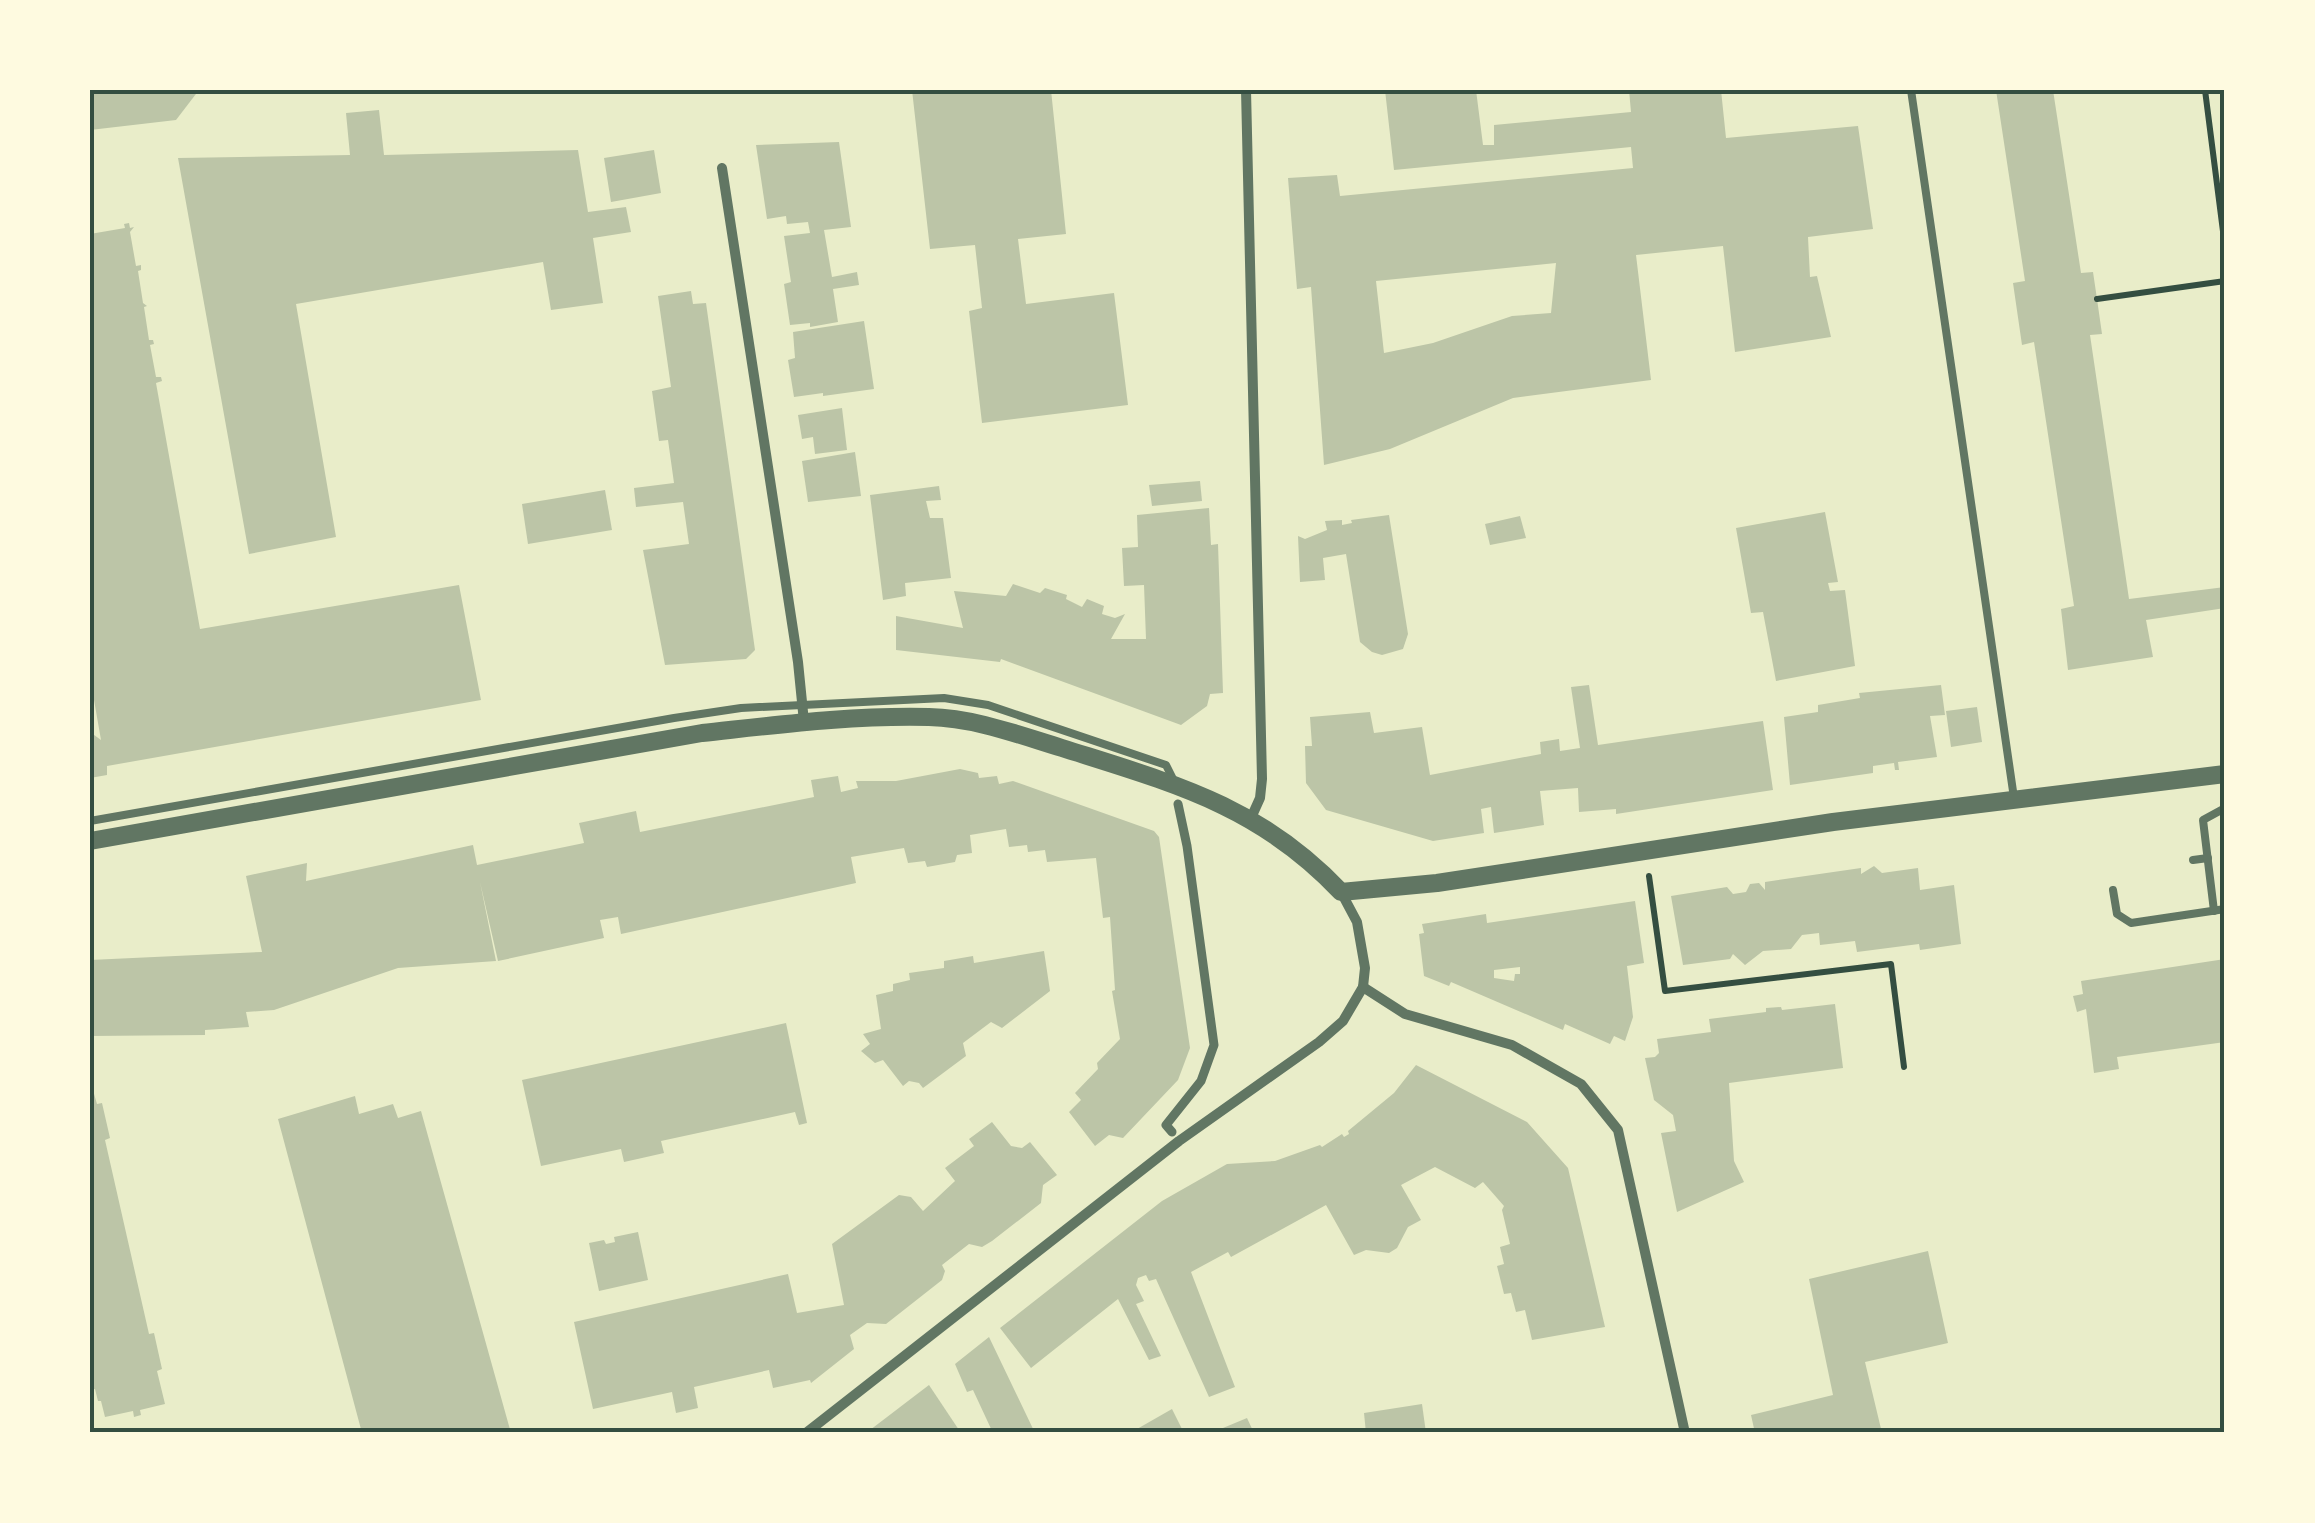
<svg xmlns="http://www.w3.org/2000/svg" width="2315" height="1523" font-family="'Nunito Sans',sans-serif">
	<rect width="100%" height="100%" fill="#e9edc9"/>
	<g fill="#bcc5a7" fill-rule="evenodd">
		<path d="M90 90H199L176 120 90 130Z"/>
		<path d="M912 90H1051L1066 234 1018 239 1026 304 1114 293 1128 405 982 423 969 311 982 308 975 245 930 249Z"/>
		<path d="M1385 90H1476L1483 145H1494V125L1631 112 1629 90H1721L1726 138 1858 126 1873 229 1808 237 1810 277 1817 276 1831 337 1735 352 1723 246 1636 255 1651 380 1513 398 1390 449 1324 465 1311 287 1297 289 1288 178 1337 175 1340 196 1633 168 1631 147 1394 170ZM1556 263 1551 313 1512 316 1433 343 1384 353 1376 281Z"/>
		<path d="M1996 90H2053L2081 273 2093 272 2097 299 2102 334 2090 335 2129 599 2225 587V608L2146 620 2153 657 2068 670 2061 609 2074 606 2034 342 2022 345 2013 283 2025 281Z"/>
		<path d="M379 110 384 155 578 150 588 212 626 207 631 232 593 238 603 303 551 310 543 262 296 304 336 537 249 554 178 158 350 155 346 113Z"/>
		<path d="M839 142 851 227 824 230 832 277 857 272 859 285 833 289 838 322 810 327V323L790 325 784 284 791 282 784 236 810 233 808 222 787 224 786 216 767 219 756 145Z"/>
		<path d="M654 150 661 193 611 202 604 158Z"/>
		<path d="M129 223 130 228 134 227 130 232 136 266 141 265V270L138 271 143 303 147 306 144 307 149 340H153L154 344 150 345 156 377H161L162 381 156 383 200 629 459 585 481 700 107 766V775L90 778V732L101 740 90 677V234L125 228 124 224Z"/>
		<path d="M691 291 693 304 706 303 755 650 746 659 665 665 643 550 689 544 683 502 636 507 634 488 674 483 668 440 659 441 652 391 671 387 658 296Z"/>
		<path d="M864 321 874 389 823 396V393L794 397 788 360 795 358 793 332Z"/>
		<path d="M842 408 847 450 815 454 813 437 802 439 798 415Z"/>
		<path d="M855 452 861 496 808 502 802 461Z"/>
		<path d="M1200 481 1202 501 1152 506 1149 485Z"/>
		<path d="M939 486 941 500 926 501 930 518H943L951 578 905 583 906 596 883 600 870 495Z"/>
		<path d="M605 490 612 530 528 544 522 504Z"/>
		<path d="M1209 508 1211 545 1218 544 1223 693 1210 694 1207 706 1181 725 1001 659 1000 662 896 650V616L963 628 954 591 1006 596 1013 584 1040 593 1045 588 1067 595 1066 599 1082 607 1087 599 1104 606 1102 614 1115 618 1125 614 1111 639H1146L1144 585 1124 586 1122 548 1138 547 1137 515Z"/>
		<path d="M1825 512 1838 582 1828 583 1830 591 1845 590 1855 666 1776 681 1763 612 1751 613 1736 528Z"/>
		<path d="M1389 515 1408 634 1403 649 1382 655 1372 652 1360 642 1346 554 1323 558 1325 580 1300 582 1298 536 1305 539 1327 530 1325 521 1342 520V525L1352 523 1351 520Z"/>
		<path d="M1520 516 1526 538 1490 545 1485 524Z"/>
		<path d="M1589 685 1598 745 1763 721 1773 790 1616 814V809L1579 812 1578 788 1540 791 1544 825 1494 833 1491 807 1481 809 1484 833 1433 841 1326 810 1306 783 1305 746H1312L1310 717 1370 712 1374 733 1422 727 1430 775 1541 754 1540 742 1559 739 1560 751 1580 748 1571 687Z"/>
		<path d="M1941 685 1945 715 1930 716 1937 757 1898 762 1899 770H1895L1894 763 1873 766V773L1790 785 1784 717 1818 712V705L1860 698 1859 693Z"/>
		<path d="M1977 707 1982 742 1951 747 1946 711Z"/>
		<path d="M960 769 978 773 979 778 997 776 999 784 1013 781 1154 831 1159 837 1190 1048 1178 1080 1123 1138 1109 1135 1095 1146 1069 1112 1081 1100 1075 1093 1098 1069 1097 1063 1120 1039 1112 991 1115 990 1110 917 1103 918 1096 858 1047 862 1045 850 1028 852 1027 845 1009 847 1006 829 970 835 972 853 957 855 955 862 927 867 925 861 908 863 904 848 851 857 856 883 621 934 618 917 600 920 604 938 498 961 480 882 496 961 398 968 274 1010 246 1012 249 1027 205 1030V1035L90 1036V960L262 952 246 876 307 863 306 881 473 845 477 865 584 843 579 823 636 811 640 832 814 797 811 780 838 776 841 792 858 788 856 781H896Z"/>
		<path d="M1874 866 1882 873 1918 868 1920 890 1954 885 1961 944 1920 950 1919 944 1857 952 1855 941 1820 945 1819 933 1802 935 1791 949 1763 951 1745 965 1733 954 1730 959 1683 965 1671 896 1727 887 1733 894 1746 892 1750 884 1759 883 1765 890V882L1861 868V874Z"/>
		<path d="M1635 901 1644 963 1627 966 1633 1017 1625 1041 1614 1036 1610 1044 1565 1024 1563 1030 1451 982 1449 986 1424 976 1419 934 1424 933 1422 924 1486 914 1487 923ZM1520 967V974H1515L1514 981 1494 978V970Z"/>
		<path d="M1044 951 1050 991 1002 1028 991 1022 963 1043 966 1056 923 1088 919 1083 909 1081 903 1086 883 1060 875 1063 861 1051 870 1044 863 1034 881 1029 876 995 893 991V984L910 980 909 973 944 968V961L973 956 974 963Z"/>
		<path d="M2225 959V1042L2117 1057 2119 1069 2094 1073 2086 1009 2077 1012 2073 996 2083 994 2081 981Z"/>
		<path d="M1835 1004 1843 1068 1729 1083 1734 1161 1744 1182 1677 1212 1661 1133 1676 1131 1673 1115 1654 1100 1645 1058 1655 1057 1659 1053 1657 1039 1711 1032 1709 1019 1766 1012V1008L1781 1007 1782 1010Z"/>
		<path d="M786 1023 807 1123 799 1125 795 1112 661 1141 664 1153 642 1158 624 1162 621 1149 541 1166 522 1080Z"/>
		<path d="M1416 1065 1527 1122 1568 1168 1605 1327 1532 1340 1525 1310 1516 1312 1511 1293 1504 1294 1497 1266 1504 1264 1500 1247 1510 1244 1502 1210 1504 1206 1483 1182 1475 1188 1435 1167 1401 1185 1421 1220 1408 1227 1397 1248 1389 1253 1366 1250 1354 1255 1326 1205 1231 1257 1228 1252 1191 1272 1235 1387 1209 1397 1156 1279 1149 1281 1146 1275 1138 1278 1136 1285 1144 1301 1136 1304 1161 1356 1149 1360 1118 1299 1031 1368 1000 1328 1162 1201 1227 1164 1275 1161 1320 1145 1322 1147 1342 1134 1344 1137 1349 1134 1348 1131 1394 1093Z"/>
		<path d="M90 1080 97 1104 102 1103 110 1138 105 1140 149 1334 154 1333 162 1369 157 1371 165 1404 140 1410 141 1415 134 1417 133 1411 105 1417 101 1401H98L95 1389 90 1390Z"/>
		<path d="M355 1096 359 1114 393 1104 398 1118 421 1111 511 1433H362L278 1119Z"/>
		<path d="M992 1122 1011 1146 1022 1148 1030 1142 1057 1175 1043 1185 1041 1203 992 1241 982 1247 969 1244 942 1265 945 1271 942 1280 886 1324 867 1323 850 1335 854 1349 811 1383 810 1380 773 1388 769 1370 694 1387 698 1408 676 1413 672 1392 593 1409 574 1322 788 1274 797 1313 844 1305 832 1244 899 1195 911 1197 923 1211 955 1181 945 1168 974 1146 969 1139Z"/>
		<path d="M638 1232 648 1280 599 1291 589 1243 604 1240 606 1244 615 1242 614 1237Z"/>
		<path d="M1928 1251 1948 1343 1865 1362 1882 1433H1755L1751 1415 1833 1395 1809 1279Z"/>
		<path d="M989 1337 1035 1433H993L973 1390 967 1392 955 1364Z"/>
		<path d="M929 1385 961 1433H872L870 1430Z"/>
		<path d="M1422 1404 1426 1433H1366L1364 1413Z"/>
		<path d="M1172 1409 1184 1433H1139L1137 1429Z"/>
		<path d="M1247 1418 1254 1433H1211Z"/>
	</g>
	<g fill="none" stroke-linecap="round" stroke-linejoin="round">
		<g stroke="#344e41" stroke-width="6">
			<path d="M2205 90 2225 247"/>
			<path d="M2097 299 2225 281"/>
			<path d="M1649 876 1665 991 1891 964 1904 1067"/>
		</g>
		<g stroke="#617663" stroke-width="8">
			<path d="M1911 90 2014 798"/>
			<path d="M90 821 674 718 741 708 944 698 988 705 1166 765 1174 781"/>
			<path d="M2193 860 2208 858"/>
			<path d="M2113 890 2117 914 2131 923 2225 909"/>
			<path d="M2214 911 2203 820 2225 808"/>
		</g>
		<path stroke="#617663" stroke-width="9" d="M1172 1132 1166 1125 1201 1081 1214 1045 1187 846 1178 804"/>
		<g stroke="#617663" stroke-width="10">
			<path d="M1246 90 1262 779 1260 798 1251 818"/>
			<path d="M722 168 798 662 804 722"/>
			<path d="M1363 987 1405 1014 1512 1045 1581 1084 1618 1130 1685 1433"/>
			<path d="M806 1433 1179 1141 1319 1042 1343 1021 1363 987 1365 968 1357 922 1341 892"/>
		</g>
		<path stroke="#617663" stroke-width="18" d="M90 841 702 733C777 725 854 715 929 717 975 718 1019 735 1062 748 1172 783 1259 805 1341 892L1437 883 1833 822 2225 774"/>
	</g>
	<rect width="2315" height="1523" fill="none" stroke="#fefae0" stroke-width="185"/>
	<rect x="92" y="92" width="2130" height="1338" fill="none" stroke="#344e41" stroke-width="4"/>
</svg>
